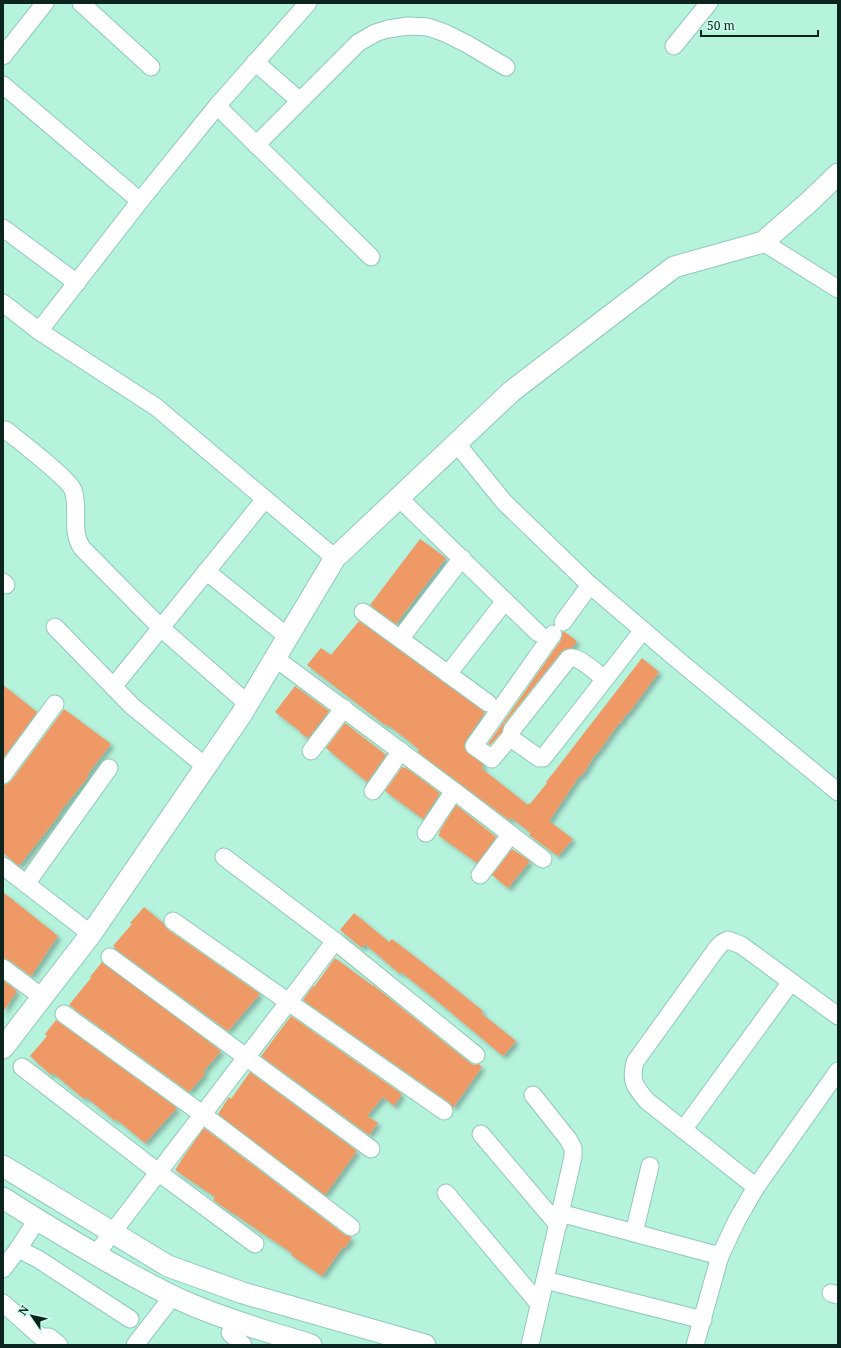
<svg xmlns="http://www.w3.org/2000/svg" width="841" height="1348" font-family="'Noto Serif',serif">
	<defs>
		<filter id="shadow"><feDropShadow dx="3.5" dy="3.5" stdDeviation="2" flood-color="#0004"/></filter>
	</defs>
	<rect width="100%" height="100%" fill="#b5f3dd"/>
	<g fill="#e96" filter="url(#shadow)">
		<path d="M420 539 446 558 396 624 370 605Z"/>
		<path d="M359 621 485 712 466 740 464 745 465 750 484 765 481 768 528 805 529 803 530 804 547 783 546 782 554 772 642 658 659 672 628 714 627 713 620 724 619 723 597 754 596 753 582 776 580 775 549 821 573 839 558 856 529 835 531 833 511 818 509 820 418 752 419 750 410 742 388 725 387 726 381 722 307 665 321 648 331 655Z"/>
		<path d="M562 632H565L577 641 572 648 565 649 561 652 504 724 502 732 490 745 488 744 561 640Z"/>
		<path d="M3 685 37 712 3 758Z"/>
		<path d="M295 686 329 711 308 738 300 733 301 732 275 712Z"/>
		<path d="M64 709 111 744 87 775 89 776 59 813 60 814 19 866 3 853V785L7 784 11 781Z"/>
		<path d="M345 723 386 755 367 782 326 748Z"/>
		<path d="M402 767 404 768 405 767 440 793 423 819 385 791Z"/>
		<path d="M456 805 496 837 477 863 438 835 440 833 439 832Z"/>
		<path d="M512 849 530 861 508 888 492 875Z"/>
		<path d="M3 892 58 936 31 976 9 960 3 958Z"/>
		<path d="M144 907 163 923 167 929 260 994 228 1031 114 948 115 947 113 946 132 924 130 923Z"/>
		<path d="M354 913 389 942 392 939 427 966 483 1011 481 1013 516 1041 503 1056 436 1000 401 972 400 974 365 944 362 948 340 930Z"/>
		<path d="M335 958 373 986V985L470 1063 474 1065 479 1064 482 1067 453 1108 450 1103 303 1000 313 986 314 987Z"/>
		<path d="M102 962 221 1051 203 1072 205 1074 189 1092 69 1005 91 978 90 977Z"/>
		<path d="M3 980 17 991 3 1012Z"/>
		<path d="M291 1016 402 1094 394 1106 383 1097 367 1116 378 1123 369 1135 261 1056Z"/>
		<path d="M56 1020 177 1108 145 1143 116 1119 115 1121 86 1097 84 1099 53 1073 51 1075 30 1056 47 1036 45 1034Z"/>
		<path d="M250 1072 357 1151 325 1195 218 1114 229 1097 231 1099Z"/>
		<path d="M204 1128 345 1235 352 1237 345 1248 343 1247 322 1276 291 1255 292 1253 213 1200 215 1197 175 1170 184 1156Z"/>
	</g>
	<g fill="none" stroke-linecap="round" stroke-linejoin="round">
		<g stroke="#8ecab5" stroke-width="19">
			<g id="minor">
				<path d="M81 3 151 67"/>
				<path d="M674 46 709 3"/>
				<path d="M3 56 45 3"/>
				<path d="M255 62 300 101"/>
				<path d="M3 85 140 201"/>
				<path d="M217 106 371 257"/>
				<path d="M256 145 358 43 375 33 388 29 408 26 428 27 445 33 467 44 506 67"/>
				<path d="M3 228 77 283"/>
				<path d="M763 242 838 289"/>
				<path d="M3 303 39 331 156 407 335 558"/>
				<path d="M39 331 140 201 217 106 308 3"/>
				<path d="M6 430C19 441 68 478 73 490 80 509 70 531 82 548L161 628 248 704"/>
				<path d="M457 444 504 502 590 585 679 661 838 792"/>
				<path d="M399 498 538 633"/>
				<path d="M206 571 288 637"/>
				<path d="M3 582 6 585"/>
				<path d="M363 612 488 703"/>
				<path d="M563 622 590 585"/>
				<path d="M55 627 132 706 206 767"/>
				<path d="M400 639 462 558"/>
				<path d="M275 658 454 791 543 859"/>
				<path d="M448 674 505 601"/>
				<path d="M605 679C596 673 580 656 569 658L512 730 511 736 512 739 539 758H543C577 715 610 673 643 630"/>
				<path d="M113 687 265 499"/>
				<path d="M511 736 492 759 474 746 553 634"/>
				<path d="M311 751 344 708"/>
				<path d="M3 775 55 704"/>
				<path d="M373 791 401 751"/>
				<path d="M426 833 454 791"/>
				<path d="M224 857 335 941 476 1055"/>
				<path d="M3 866 91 934"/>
				<path d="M480 875 511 834"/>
				<path d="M26 884 109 768"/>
				<path d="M173 921 444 1111"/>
				<path d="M110 957 371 1149"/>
				<path d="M3 968 42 997"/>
				<path d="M64 1014 202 1114 351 1227"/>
				<path d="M22 1067 158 1172 255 1244"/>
				<path d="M683 1130 791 982"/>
				<path d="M481 1134 558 1225"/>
				<path d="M756 1187 647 1101C635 1087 630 1082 635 1062L717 948 722 943 728 940 741 945 838 1016"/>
				<path d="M446 1193 539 1304"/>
				<path d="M560 1213 720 1256"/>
				<path d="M634 1233 650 1166"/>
				<path d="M18 1249 38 1259 130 1319"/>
				<path d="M96 1254 335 941"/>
				<path d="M3 1269 18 1249 37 1220"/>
				<path d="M545 1280 703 1320"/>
				<path d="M831 1293 838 1295"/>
				<path d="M3 1303 41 1337H49L59 1345"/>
				<path d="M230 1333 243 1345"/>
				<path d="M135 1345 173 1296"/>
				<path d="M530 1345 573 1157V1148L568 1139 533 1095"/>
				<path d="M695 1345 720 1256 737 1220 756 1187 838 1071"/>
			</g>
		</g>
		<g stroke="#8ecab5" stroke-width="23">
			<g id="tertiary">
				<path d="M3 1048 91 934 241 715 335 558 512 391 674 267 763 242 808 203 838 174"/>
				<path d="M3 1166 168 1266 243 1293 425 1345"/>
				<path d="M3 1198C37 1220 72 1241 107 1261 134 1276 161 1292 190 1304 229 1321 270 1332 311 1345"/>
			</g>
		</g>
		<use href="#minor" stroke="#fff" stroke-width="17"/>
		<use href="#tertiary" stroke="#fff" stroke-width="21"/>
	</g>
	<rect width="841" height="1348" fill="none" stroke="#0b241d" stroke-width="8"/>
	<g transform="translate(32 1316) rotate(304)" stroke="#ccfdeb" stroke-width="3" paint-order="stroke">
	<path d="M0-3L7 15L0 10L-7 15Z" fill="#0b241d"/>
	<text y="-6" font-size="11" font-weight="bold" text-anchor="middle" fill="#0b241d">N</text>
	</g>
	<path d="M701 30v6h117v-6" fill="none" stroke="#0b241d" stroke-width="2"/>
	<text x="707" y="30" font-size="12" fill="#0b241d" stroke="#ccfdeb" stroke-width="3" paint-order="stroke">50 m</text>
</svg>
